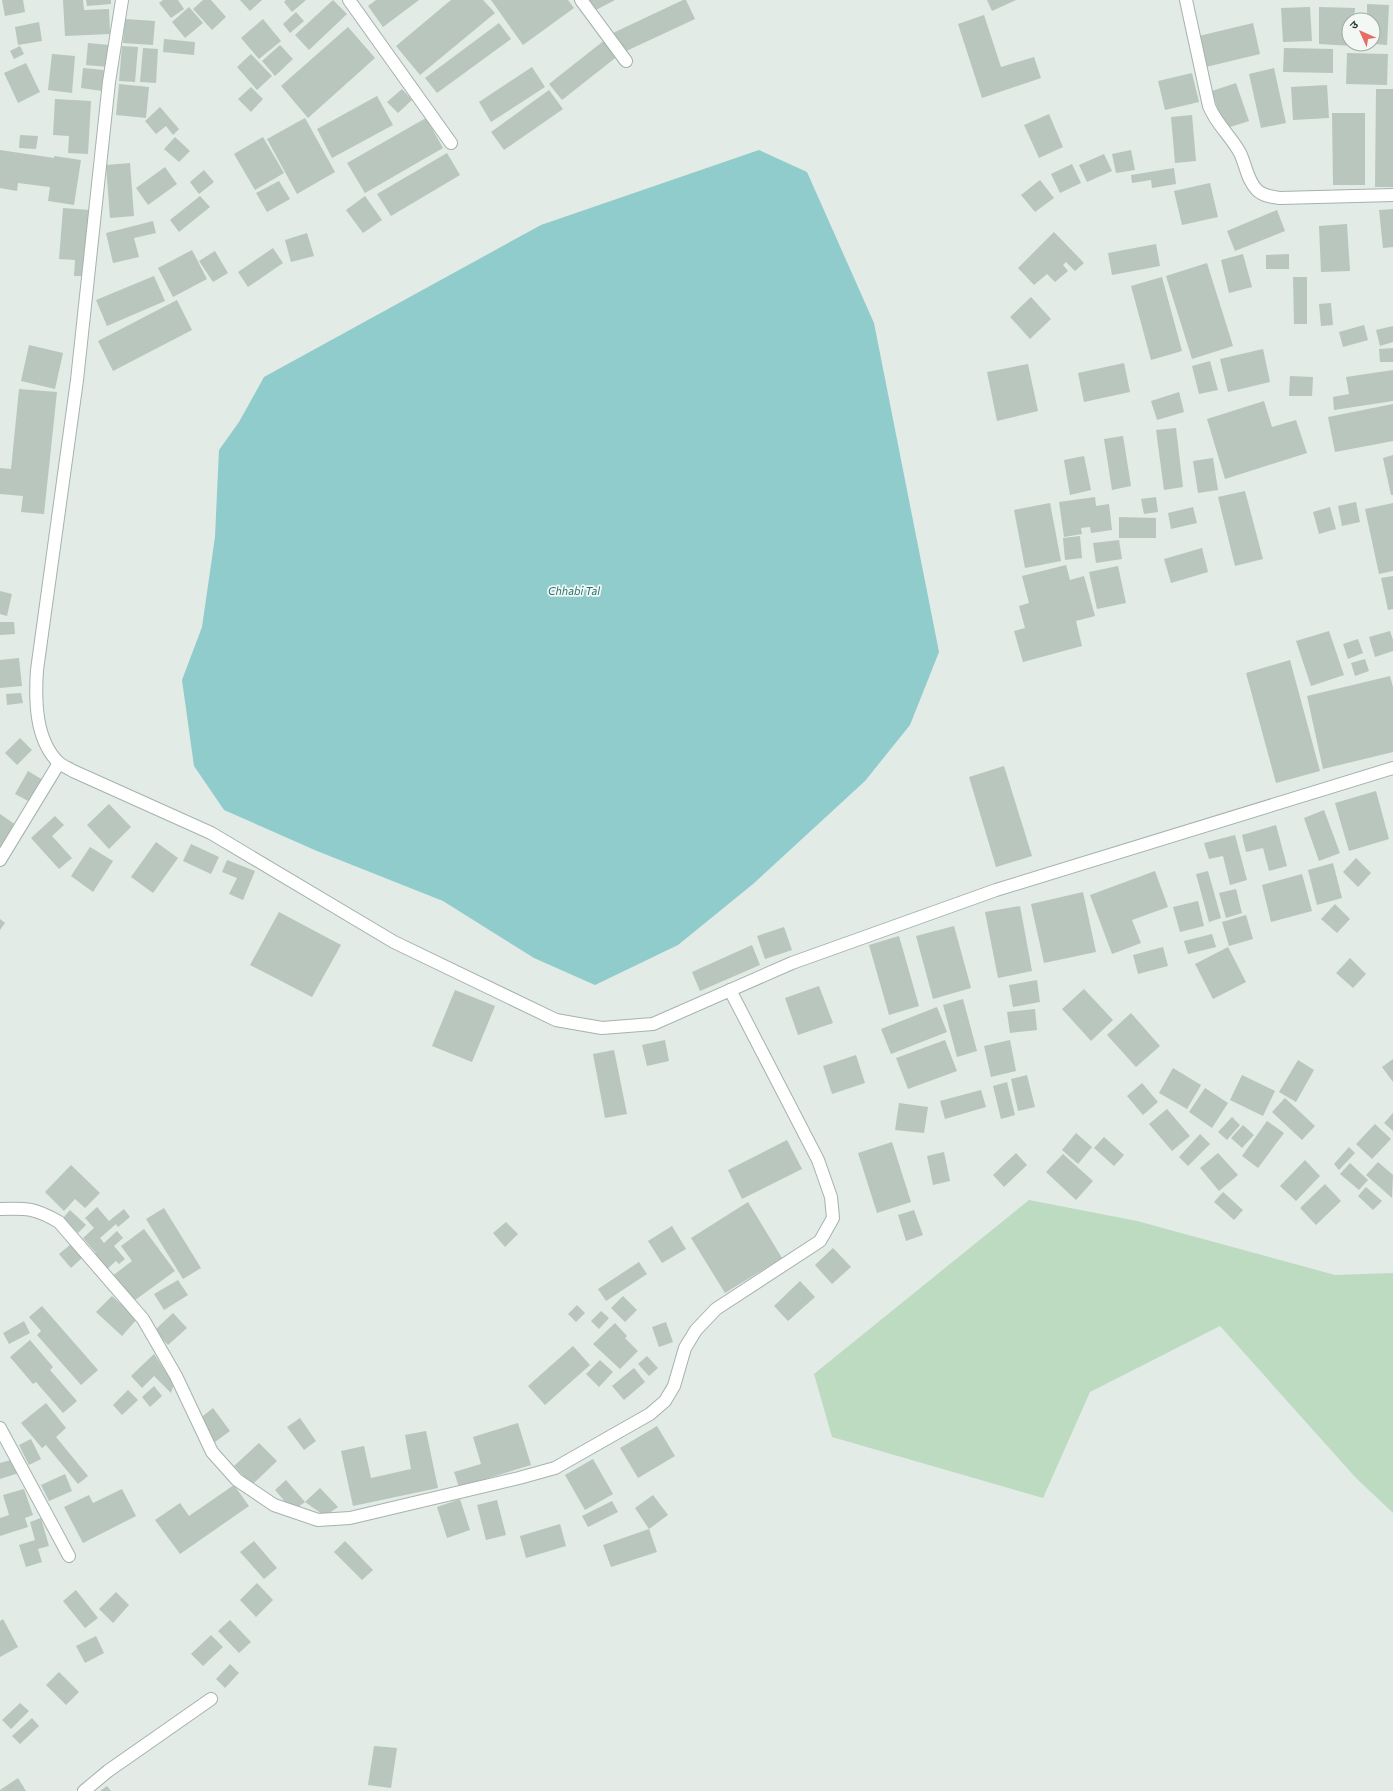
<svg xmlns="http://www.w3.org/2000/svg" width="1393" height="1791" font-family="Commissioner,'Noto Sans Devanagari',sans-serif">
	<rect width="100%" height="100%" fill="#e2ebe6"/>
	<path fill="#bddbc0" d="M1029 1200 1137 1221 1335 1275 1393 1273V1513L1356 1478 1220 1326 1090 1392 1043 1498 832 1437 814 1374Z"/>
	<path fill="#8fcccb" d="M759 150 807 172 874 323 939 652 910 725 865 781 753 884 678 945 595 985 534 958 443 901 317 851 224 810 194 766 182 680 202 627 215 537 219 450 239 422 264 377 541 225Z"/>
	<g fill="#b8c6be">
		<path d="M2 0H23L25 12 5 16Z"/>
		<path d="M63 0H83L84 10 109 9 110 34 65 36Z"/>
		<path d="M86 0H111V4L87 6Z"/>
		<path d="M163 0H178L184 9 171 18 159 3Z"/>
		<path d="M203 0H211L226 17 212 30 193 9Z"/>
		<path d="M240 0H262L250 11Z"/>
		<path d="M286 0H306L292 12 284 2Z"/>
		<path d="M333 0 347 14 309 50 295 35Z"/>
		<path d="M376 0H419L383 27 368 6Z"/>
		<path d="M451 0H483L495 13 420 75 396 46Z"/>
		<path d="M491 0H568L574 8 523 45Z"/>
		<path d="M589 0H615L594 11Z"/>
		<path d="M683 0H686L695 19 622 53 613 33Z"/>
		<path d="M987 0H1016L992 11Z"/>
		<path d="M1367 4 1389 5 1387 45 1373 44V20H1367Z"/>
		<path d="M189 7 203 23 185 38 172 22Z"/>
		<path d="M1310 7 1312 41 1283 42 1281 8Z"/>
		<path d="M1319 7 1355 8 1354 20H1349V44H1353V46L1319 44Z"/>
		<path d="M296 12 304 21 290 33 283 24Z"/>
		<path d="M984 15 1001 67 1034 57 1041 78 982 98 958 24Z"/>
		<path d="M125 19 155 21 153 45 123 43Z"/>
		<path d="M263 19 281 41 259 59 241 38Z"/>
		<path d="M39 22 42 41 18 45 15 27Z"/>
		<path d="M499 23 511 39 437 93 425 78Z"/>
		<path d="M1253 23 1260 54 1206 67 1199 36Z"/>
		<path d="M348 27 375 58 308 118 281 86Z"/>
		<path d="M164 39 195 42 194 55 163 52Z"/>
		<path d="M606 39 619 55 562 100 549 84Z"/>
		<path d="M88 43 109 45 108 67 86 65Z"/>
		<path d="M280 45 293 59 275 76 262 61Z"/>
		<path d="M20 46 24 54 14 59 10 51Z"/>
		<path d="M122 46 138 47 135 82 119 81Z"/>
		<path d="M143 48 158 49 156 83 140 82Z"/>
		<path d="M1284 48 1333 49V73L1283 72Z"/>
		<path d="M1347 53 1388 54 1387 85 1346 84Z"/>
		<path d="M52 54 75 56 72 93 48 90Z"/>
		<path d="M251 54 272 76 257 90 237 67Z"/>
		<path d="M26 63 40 92 18 103 4 73Z"/>
		<path d="M532 67 545 87 491 122 479 102Z"/>
		<path d="M83 68 104 70 102 91 81 88Z"/>
		<path d="M1274 68 1286 123 1261 128 1249 74Z"/>
		<path d="M1192 73 1199 102 1165 110 1158 81Z"/>
		<path d="M1236 83 1249 121 1224 129 1212 91Z"/>
		<path d="M119 84 149 87 146 118 116 115Z"/>
		<path d="M1327 85 1329 118 1293 120 1291 87Z"/>
		<path d="M251 87 263 99 251 112 238 99Z"/>
		<path d="M402 89 412 100 398 113 387 102Z"/>
		<path d="M1376 89H1393V187H1375Z"/>
		<path d="M549 90 563 109 504 150 491 132Z"/>
		<path d="M377 96 393 125 332 158 317 129Z"/>
		<path d="M55 99 91 101 88 154 68 153 69 136 53 135Z"/>
		<path d="M160 107 179 129 173 135 166 126 156 134 145 121Z"/>
		<path d="M1332 113H1365V185H1333Z"/>
		<path d="M1049 114 1063 147 1039 158 1024 125Z"/>
		<path d="M1192 115 1196 161 1175 163 1171 117Z"/>
		<path d="M305 118 335 172 297 194 267 139Z"/>
		<path d="M426 118 443 148 365 193 347 163Z"/>
		<path d="M20 135 38 136 36 149 19 148Z"/>
		<path d="M175 137 190 151 179 162 164 149Z"/>
		<path d="M263 137 284 173 255 190 234 154Z"/>
		<path d="M0 150 54 158V156L81 160 74 205 48 201 50 187 18 183 17 191 0 188Z"/>
		<path d="M1131 150 1135 170 1116 173 1112 154Z"/>
		<path d="M447 153 460 175 391 216 377 194Z"/>
		<path d="M1104 154 1112 171 1087 182 1079 165Z"/>
		<path d="M130 163 134 216 110 218 106 165Z"/>
		<path d="M1072 164 1081 183 1060 193 1051 174Z"/>
		<path d="M165 167 177 184 148 205 136 188Z"/>
		<path d="M1174 168 1176 184 1152 188 1151 180 1132 183 1131 175Z"/>
		<path d="M204 170 214 182 199 194 190 182Z"/>
		<path d="M1040 180 1054 198 1035 212 1021 195Z"/>
		<path d="M279 181 290 199 267 212 256 193Z"/>
		<path d="M1210 183 1218 217 1182 225 1174 191Z"/>
		<path d="M200 196 210 207 179 232 170 220Z"/>
		<path d="M365 196 382 220 363 233 346 210Z"/>
		<path d="M63 208 90 210 86 276H74L75 260 59 259Z"/>
		<path d="M1393 209V247L1383 248 1379 210Z"/>
		<path d="M1277 210 1285 231 1235 251 1227 231Z"/>
		<path d="M153 221 156 233 134 238 139 257 113 263 106 233Z"/>
		<path d="M1347 224 1350 271 1321 272 1319 226Z"/>
		<path d="M1054 232 1084 263 1075 271 1066 262 1063 265 1068 271 1055 282 1047 274 1034 285 1018 268Z"/>
		<path d="M307 233 314 256 291 262 285 240Z"/>
		<path d="M1156 244 1160 266 1112 275 1108 253Z"/>
		<path d="M273 248 283 263 248 287 238 272Z"/>
		<path d="M192 250 207 279 173 297 158 268Z"/>
		<path d="M215 251 228 273 213 282 199 261Z"/>
		<path d="M1243 254 1252 287 1229 293 1221 260Z"/>
		<path d="M1289 254V269H1266V255Z"/>
		<path d="M1207 263 1233 346 1192 359 1166 276Z"/>
		<path d="M154 276 165 301 107 326 96 300Z"/>
		<path d="M1162 277 1182 351 1151 360 1131 286Z"/>
		<path d="M1293 277H1307V324H1294Z"/>
		<path d="M1031 297 1051 319 1030 339 1010 317Z"/>
		<path d="M177 300 192 330 113 371 98 341Z"/>
		<path d="M1331 303 1333 325 1321 326 1319 304Z"/>
		<path d="M1364 325 1368 340 1343 347 1339 332Z"/>
		<path d="M1393 326V342L1380 346 1376 330Z"/>
		<path d="M29 345 63 353 55 389 21 381Z"/>
		<path d="M1393 348V362H1380L1379 349Z"/>
		<path d="M1263 349 1270 382 1228 392 1220 359Z"/>
		<path d="M1210 361 1218 390 1199 394 1192 366Z"/>
		<path d="M1124 363 1130 392 1084 402 1078 373Z"/>
		<path d="M1028 364 1038 411 997 421 987 372Z"/>
		<path d="M1393 370V401L1334 410 1333 397 1349 394 1346 377Z"/>
		<path d="M1290 376 1313 377 1312 396H1289Z"/>
		<path d="M19 389 57 392 44 514 21 512 23 496 0 494V468L11 469Z"/>
		<path d="M1179 392 1184 412 1157 420 1151 401Z"/>
		<path d="M1264 401 1272 427 1296 420 1307 453 1225 479 1207 419Z"/>
		<path d="M1393 404V441L1335 452 1328 417Z"/>
		<path d="M1176 428 1183 487 1164 490 1156 430Z"/>
		<path d="M1123 436 1131 486 1112 490 1104 439Z"/>
		<path d="M1393 455V495H1391L1383 458Z"/>
		<path d="M1084 456 1091 490 1070 495 1064 460Z"/>
		<path d="M1213 458 1218 490 1198 493 1193 461Z"/>
		<path d="M1245 491 1263 559 1235 566 1218 497Z"/>
		<path d="M1095 497 1096 506 1109 504 1112 530 1091 533 1090 527 1081 528 1082 534 1064 537 1059 502Z"/>
		<path d="M1156 497 1158 512 1144 514 1141 499Z"/>
		<path d="M1356 502 1360 522 1342 526 1338 506Z"/>
		<path d="M1050 503 1061 561 1025 568 1014 510Z"/>
		<path d="M1393 503V571L1379 574 1365 509Z"/>
		<path d="M1193 507 1197 523 1171 529 1168 513Z"/>
		<path d="M1330 507 1336 529 1319 534 1313 512Z"/>
		<path d="M1119 517 1156 518V538H1119Z"/>
		<path d="M1080 536 1082 558 1065 560 1063 538Z"/>
		<path d="M1119 540 1122 559 1096 563 1093 543Z"/>
		<path d="M1202 548 1208 572 1171 583 1164 559Z"/>
		<path d="M1066 565 1070 580 1084 576 1095 616 1076 621 1082 646 1023 662 1014 631 1025 628 1019 606 1029 603 1022 576Z"/>
		<path d="M1118 566 1126 603 1097 609 1089 572Z"/>
		<path d="M1393 576V609L1388 610 1381 578Z"/>
		<path d="M0 591 12 594 7 616 0 614Z"/>
		<path d="M0 622H14L15 634 0 635Z"/>
		<path d="M1329 631 1344 675 1311 686 1296 641Z"/>
		<path d="M1390 631 1393 640V651L1375 657 1369 637Z"/>
		<path d="M1358 639 1363 653 1348 659 1343 644Z"/>
		<path d="M19 658 22 686 0 688V660Z"/>
		<path d="M1365 659 1369 671 1355 676 1351 663Z"/>
		<path d="M1290 660 1320 771 1276 783 1246 673Z"/>
		<path d="M1390 676 1393 687V752L1323 769 1307 696Z"/>
		<path d="M21 693 23 703 7 705 6 694Z"/>
		<path d="M20 738 32 750 17 765 5 753Z"/>
		<path d="M1004 766 1032 856 996 867 969 777Z"/>
		<path d="M28 771 43 780 30 802 15 794Z"/>
		<path d="M1376 791 1389 839 1349 851 1335 803Z"/>
		<path d="M109 804 131 827 109 849 87 825Z"/>
		<path d="M1324 810 1340 853 1319 861 1304 818Z"/>
		<path d="M0 814 16 825 1 848 0 847Z"/>
		<path d="M55 816 64 825 52 836 72 858 59 869 31 838Z"/>
		<path d="M1276 825 1287 866 1269 871 1263 848 1246 852 1242 835Z"/>
		<path d="M1235 835 1247 880 1230 885 1223 856 1209 859 1204 843Z"/>
		<path d="M156 842 178 858 153 893 131 877Z"/>
		<path d="M191 844 219 857 211 874 183 861Z"/>
		<path d="M90 847 113 861 93 892 71 876Z"/>
		<path d="M1356 858 1371 873 1358 887 1343 872Z"/>
		<path d="M227 860 255 871 243 900 229 894 237 878 222 872Z"/>
		<path d="M1333 863 1342 898 1317 905 1308 870Z"/>
		<path d="M1155 871 1168 907 1132 920 1141 943 1112 954 1090 895Z"/>
		<path d="M1208 871 1221 918 1209 922 1196 874Z"/>
		<path d="M1302 874 1312 911 1271 922 1262 885Z"/>
		<path d="M1236 889 1242 913 1226 918 1219 893Z"/>
		<path d="M1083 892 1096 952 1044 963 1031 904Z"/>
		<path d="M1198 901 1204 926 1180 932 1173 907Z"/>
		<path d="M1335 904 1350 919 1337 933 1321 919Z"/>
		<path d="M1020 906 1032 971 998 978 985 912Z"/>
		<path d="M279 912 341 945 312 997 250 965Z"/>
		<path d="M1246 915 1253 939 1229 946 1222 922Z"/>
		<path d="M0 919 5 923 0 930Z"/>
		<path d="M954 926 971 988 933 999 916 936Z"/>
		<path d="M784 927 792 950 765 959 757 936Z"/>
		<path d="M1212 934 1216 947 1188 954 1184 941Z"/>
		<path d="M899 936 919 1006 889 1015 869 945Z"/>
		<path d="M752 945 760 965 700 991 692 972Z"/>
		<path d="M1163 947 1168 966 1138 974 1133 955Z"/>
		<path d="M1228 947 1246 982 1213 999 1195 964Z"/>
		<path d="M1350 958 1366 974 1353 988 1336 973Z"/>
		<path d="M1037 980 1040 1002 1013 1007 1009 985Z"/>
		<path d="M819 986 833 1023 798 1035 785 998Z"/>
		<path d="M1084 989 1113 1020 1091 1041 1062 1009Z"/>
		<path d="M455 990 495 1006 472 1062 432 1046Z"/>
		<path d="M963 999 977 1051 957 1057 943 1005Z"/>
		<path d="M937 1007 947 1032 891 1054 881 1029Z"/>
		<path d="M1035 1009 1037 1030 1010 1033 1007 1012Z"/>
		<path d="M1131 1013 1160 1046 1136 1067 1107 1035Z"/>
		<path d="M665 1040 669 1061 647 1066 642 1045Z"/>
		<path d="M945 1040 957 1071 908 1089 896 1058Z"/>
		<path d="M1010 1040 1016 1071 991 1077 984 1046Z"/>
		<path d="M614 1050 627 1114 605 1118 593 1054Z"/>
		<path d="M856 1055 865 1083 832 1094 823 1066Z"/>
		<path d="M1393 1059V1082L1382 1067Z"/>
		<path d="M1298 1060 1314 1070 1296 1102 1279 1092Z"/>
		<path d="M1173 1068 1201 1085 1187 1109 1159 1093Z"/>
		<path d="M1027 1075 1035 1107 1018 1111 1011 1079Z"/>
		<path d="M1242 1075 1275 1091 1263 1116 1230 1100Z"/>
		<path d="M1007 1082 1015 1115 1001 1119 993 1086Z"/>
		<path d="M1142 1083 1158 1102 1143 1115 1127 1096Z"/>
		<path d="M1205 1088 1228 1103 1212 1128 1189 1112Z"/>
		<path d="M981 1090 986 1107 945 1119 940 1101Z"/>
		<path d="M1285 1098 1315 1126 1302 1140 1272 1112Z"/>
		<path d="M899 1103 928 1107 924 1133 895 1130Z"/>
		<path d="M1167 1109 1190 1136 1172 1151 1149 1124Z"/>
		<path d="M1393 1113V1131L1384 1123Z"/>
		<path d="M1232 1117 1240 1125 1227 1140 1218 1132Z"/>
		<path d="M1267 1121 1284 1133 1258 1168 1242 1156Z"/>
		<path d="M1375 1124 1391 1139 1372 1159 1356 1144Z"/>
		<path d="M1243 1125 1254 1135 1242 1148 1231 1138Z"/>
		<path d="M1076 1133 1092 1147 1078 1164 1062 1150Z"/>
		<path d="M1200 1134 1210 1144 1188 1166 1179 1157Z"/>
		<path d="M1104 1137 1124 1155 1114 1166 1094 1148Z"/>
		<path d="M787 1140 802 1169 742 1199 728 1170Z"/>
		<path d="M892 1142 911 1202 877 1213 858 1153Z"/>
		<path d="M1349 1147 1355 1153 1339 1170 1334 1164Z"/>
		<path d="M944 1152 950 1181 933 1185 927 1156Z"/>
		<path d="M1016 1153 1027 1165 1004 1187 993 1175Z"/>
		<path d="M1218 1153 1238 1175 1219 1191 1200 1168Z"/>
		<path d="M1063 1154 1093 1181 1076 1200 1046 1172Z"/>
		<path d="M1305 1160 1320 1176 1296 1201 1280 1186Z"/>
		<path d="M1378 1162 1393 1175 1392 1198 1366 1175Z"/>
		<path d="M1350 1163 1368 1180 1359 1190 1340 1174Z"/>
		<path d="M71 1165 100 1193 85 1208 75 1199 64 1211 45 1192Z"/>
		<path d="M1325 1184 1341 1201 1316 1225 1300 1208Z"/>
		<path d="M1366 1187 1382 1201 1373 1210 1358 1196Z"/>
		<path d="M1223 1192 1243 1210 1234 1220 1214 1202Z"/>
		<path d="M748 1202 782 1258 725 1293 691 1238Z"/>
		<path d="M97 1207 109 1221 124 1209 130 1217 118 1227 116 1224 100 1238 104 1243 117 1231 123 1238 114 1246 125 1259 119 1264 116 1261 104 1272 91 1257 96 1253 83 1238 94 1228 85 1218Z"/>
		<path d="M164 1208 201 1268 183 1279 146 1219Z"/>
		<path d="M70 1210 86 1225 78 1233 63 1218Z"/>
		<path d="M914 1210 923 1235 906 1241 898 1215Z"/>
		<path d="M506 1222 518 1234 505 1247 493 1233Z"/>
		<path d="M672 1226 686 1249 662 1263 648 1241Z"/>
		<path d="M144 1229 175 1271 131 1303 111 1277 132 1261 121 1246Z"/>
		<path d="M71 1244 83 1257 71 1268 59 1254Z"/>
		<path d="M833 1248 851 1267 832 1284 815 1265Z"/>
		<path d="M639 1262 647 1274 606 1301 598 1289Z"/>
		<path d="M178 1280 188 1295 164 1310 154 1294Z"/>
		<path d="M800 1281 815 1297 788 1321 774 1306Z"/>
		<path d="M112 1296 137 1319 122 1336 96 1312Z"/>
		<path d="M623 1296 637 1310 625 1322 611 1308Z"/>
		<path d="M577 1305 585 1313 576 1322 568 1314Z"/>
		<path d="M42 1306 98 1370 81 1385 37 1335 41 1331 29 1317Z"/>
		<path d="M601 1311 609 1318 599 1329 591 1321Z"/>
		<path d="M173 1313 187 1328 168 1345 154 1331Z"/>
		<path d="M24 1321 30 1333 9 1344 3 1333Z"/>
		<path d="M666 1322 673 1342 659 1347 652 1327Z"/>
		<path d="M615 1323 627 1336 625 1338 638 1351 620 1369 593 1344Z"/>
		<path d="M30 1340 53 1367 50 1370 77 1401 63 1413 36 1382 33 1384 10 1357Z"/>
		<path d="M573 1346 590 1365 545 1405 528 1386Z"/>
		<path d="M154 1354 174 1384 171 1393 154 1376 142 1388 131 1376Z"/>
		<path d="M647 1356 658 1368 649 1376 638 1364Z"/>
		<path d="M600 1360 613 1372 599 1387 586 1374Z"/>
		<path d="M634 1368 645 1382 624 1400 612 1386Z"/>
		<path d="M154 1386 162 1396 150 1407 142 1397Z"/>
		<path d="M128 1390 138 1400 122 1415 113 1405Z"/>
		<path d="M46 1403 66 1428 56 1437 88 1476 78 1484 46 1445 42 1448 21 1423Z"/>
		<path d="M213 1408 230 1431 215 1442 198 1420Z"/>
		<path d="M300 1418 316 1441 304 1450 287 1427Z"/>
		<path d="M518 1423 531 1465 459 1487 454 1472 481 1464 473 1437Z"/>
		<path d="M657 1426 675 1456 638 1478 620 1448Z"/>
		<path d="M426 1431 438 1488 353 1506 341 1451 364 1446 371 1478 411 1469 405 1435Z"/>
		<path d="M31 1439 41 1459 29 1465 19 1445Z"/>
		<path d="M259 1443 277 1461 252 1485 234 1466Z"/>
		<path d="M14 1459 19 1473 0 1479V1463Z"/>
		<path d="M593 1459 613 1494 585 1510 565 1475Z"/>
		<path d="M65 1474 72 1491 49 1501 41 1485Z"/>
		<path d="M286 1480 305 1502 320 1488 338 1507 325 1516 305 1502 293 1511 275 1490Z"/>
		<path d="M234 1485 249 1506 180 1554 155 1520 180 1503 189 1516Z"/>
		<path d="M24 1489 33 1515 25 1518 28 1527 0 1536V1518L9 1515 3 1495Z"/>
		<path d="M122 1489 136 1516 83 1543 64 1507 89 1495 93 1503Z"/>
		<path d="M653 1495 668 1515 649 1529 657 1552 611 1567 603 1545 649 1529 635 1508Z"/>
		<path d="M460 1499 470 1530 447 1538 437 1507Z"/>
		<path d="M497 1500 506 1535 486 1540 477 1505Z"/>
		<path d="M612 1501 618 1512 588 1527 582 1516Z"/>
		<path d="M41 1518 49 1546 38 1549 42 1562 26 1567 19 1545 35 1540 30 1522Z"/>
		<path d="M560 1524 566 1546 526 1558 520 1536Z"/>
		<path d="M254 1541 277 1568 264 1579 240 1552Z"/>
		<path d="M345 1541 373 1570 362 1580 334 1552Z"/>
		<path d="M257 1583 273 1600 256 1617 240 1600Z"/>
		<path d="M76 1590 98 1618 85 1628 63 1601Z"/>
		<path d="M116 1592 129 1605 113 1623 99 1609Z"/>
		<path d="M3 1619 18 1647 0 1657V1621Z"/>
		<path d="M230 1620 251 1642 239 1653 218 1631Z"/>
		<path d="M211 1635 223 1647 203 1666 191 1654Z"/>
		<path d="M96 1636 104 1653 85 1663 76 1646Z"/>
		<path d="M230 1664 239 1673 225 1688 216 1679Z"/>
		<path d="M59 1672 79 1692 66 1705 46 1685Z"/>
		<path d="M20 1703 29 1711 11 1729 2 1720Z"/>
		<path d="M32 1718 39 1726 20 1744 12 1736Z"/>
		<path d="M374 1746 397 1748 391 1788 368 1785Z"/>
		<path d="M18 1778 26 1791H0V1790Z"/>
		<path d="M107 1786 111 1791H100Z"/>
	</g>
	<g fill="none" stroke-linecap="round" stroke-linejoin="round">
		<g stroke="#a5b3ac" stroke-width="14">
			<g id="minor">
				<path d="M122 0 109 82 77 380 37 670C35 700 35 740 59 763 63 766 68 768 73 771L211 833 394 942 556 1020 602 1028 653 1024 792 963 996 890 1393 768"/>
				<path d="M349 0 451 143"/>
				<path d="M581 0 626 61"/>
				<path d="M1186 0 1209 106C1216 124 1231 136 1240 153 1246 165 1247 180 1257 190 1263 196 1272 197 1280 198L1393 195"/>
				<path d="M0 860 59 763"/>
				<path d="M0 1209C27 1208 35 1208 59 1222L143 1319 176 1376 212 1452 237 1480 274 1505 318 1520 350 1518 519 1478 555 1468 650 1414 665 1401 674 1386 685 1348 696 1330 716 1309 820 1241 833 1218 831 1197 818 1160 730 990"/>
				<path d="M0 1428 69 1556"/>
				<path d="M84 1791 108 1771 211 1699"/>
			</g>
		</g>
		<use href="#minor" stroke="#fff" stroke-width="12"/>
	</g>
	<g text-anchor="middle" stroke-width="3.5" stroke-linejoin="round" paint-order="stroke">
		<g font-size="11" font-style="italic" fill="#227271" stroke="#f3f8f4">
			<text x="574" y="595">Chhabi Tal</text>
		</g>
	</g>
	<g transform="translate(1361 32) rotate(315)"><circle r="19" fill="#f3f8f4" stroke="#a0aca6"/>
	<path d="M0-3L7 15L0 10L-7 15Z" fill="#e76e65"/>
	<text y="-6" font-size="11" font-weight="bold" text-anchor="middle" fill="#243b31">उ</text>
	</g>
</svg>
